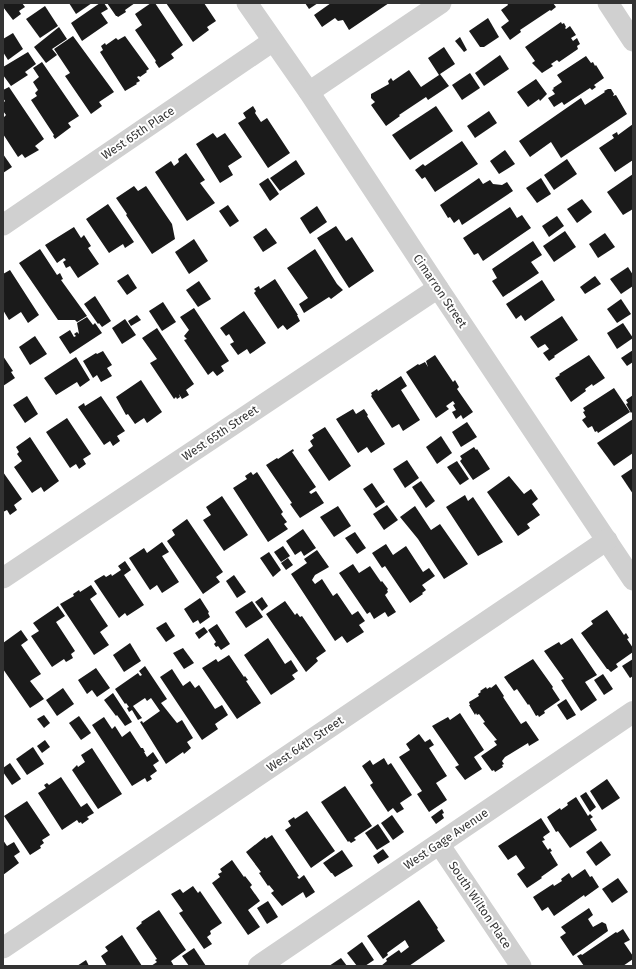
<svg xmlns="http://www.w3.org/2000/svg" width="636" height="969" font-family="'Fira Sans',sans-serif">
	<rect width="100%" height="100%" fill="#fff"/>
	<g fill="#1a1a1a">
		<path d="M3 3H22L25 7 19 11 21 14 13 20 3 7Z"/>
		<path d="M69 3H92L76 14Z"/>
		<path d="M100 3H104L108 9 101 13 108 23 82 41 71 23Z"/>
		<path d="M107 3H135L125 10 126 12 118 17 117 16H116Z"/>
		<path d="M151 3H155L183 45 171 54 174 58 159 68 155 62 156 61 135 30 142 25 135 14Z"/>
		<path d="M166 3H204L216 21 207 27 209 30 193 42Z"/>
		<path d="M305 3H318L309 9Z"/>
		<path d="M331 3H389L349 30 343 20 338 21 335 18 322 27 314 15Z"/>
		<path d="M507 3H553L556 7 551 11 550 10 520 30 521 32 510 40 501 27 509 21 501 10 508 5Z"/>
		<path d="M45 6 58 26 40 38 26 19Z"/>
		<path d="M488 18 499 37 484 47H480L469 31Z"/>
		<path d="M561 22 562 24 564 23 566 27 565 28 566 29 570 26 576 35 571 38 573 41 577 38 580 44 577 46 578 49 559 62 557 60 551 64 553 66 542 73 532 63 535 61 525 47Z"/>
		<path d="M59 27 67 39 52 49 57 55 46 63 34 47Z"/>
		<path d="M13 33 23 49 8 60 3 52V39Z"/>
		<path d="M73 36 114 92 99 102 102 106 91 114 65 76 70 73 54 49Z"/>
		<path d="M125 36 149 69 146 71 147 72 140 77 139 76 137 77 140 81 136 83 137 84 125 91 100 52 103 50 101 46 105 43 106 45 116 38 118 40Z"/>
		<path d="M460 37 467 50 464 52 455 41Z"/>
		<path d="M444 47 455 64 440 74 449 86 428 100 426 97 399 115 400 116 386 126 371 105 375 102 371 98V94L389 84 388 81 391 78 393 81 409 70 421 87 439 75 428 58Z"/>
		<path d="M28 52 36 64 25 72 28 75 11 86 3 75V67Z"/>
		<path d="M500 55 509 69 484 86 475 73Z"/>
		<path d="M586 56 591 63 593 62 595 66 596 65 604 78 594 85 596 87 592 90 590 88 564 105 562 102 554 107 548 98 555 94 552 90 554 89 553 88 562 82 557 75Z"/>
		<path d="M42 62 79 116 68 123 71 127 55 139 53 136 54 135 31 100 37 96 35 93 38 90 33 82 39 77 33 68Z"/>
		<path d="M470 73 480 88 462 100 452 85Z"/>
		<path d="M536 79 547 94 540 101 539 99 528 107 517 92Z"/>
		<path d="M9 87 44 139 35 146 39 150 25 158 22 154 18 157 3 134V118L6 115 3 111V103L5 101 3 98V90Z"/>
		<path d="M608 89H611L614 94 613 96 616 95 627 114 561 158 551 142 530 157 519 141 581 98 585 105 605 92 604 91Z"/>
		<path d="M253 106 256 111 255 113 261 122 267 118 290 153 268 168 238 123 246 118 243 113Z"/>
		<path d="M436 106 453 131 410 160 392 135Z"/>
		<path d="M489 111 497 123 475 138 467 126Z"/>
		<path d="M633 124V160L615 172 599 148 614 138 612 135 617 132 618 135Z"/>
		<path d="M213 133 217 138 225 133 242 157 228 166 233 175 220 183 196 144Z"/>
		<path d="M462 141 478 164 435 192 425 177 422 179 415 170 423 164 425 166Z"/>
		<path d="M505 150 515 164 499 174 490 161Z"/>
		<path d="M186 153 205 180 200 183 215 203 187 221 155 172 171 161 174 166 179 162 178 159Z"/>
		<path d="M3 154 12 167 3 173Z"/>
		<path d="M567 159 577 174 554 190 544 175Z"/>
		<path d="M296 160 305 174 280 191 270 178Z"/>
		<path d="M633 174V209L623 215 607 192Z"/>
		<path d="M268 178 279 194 270 201 259 184Z"/>
		<path d="M479 178 483 184 490 180 493 184 502 185 507 182 513 191 462 225 459 219 454 223 450 217 448 218 440 205Z"/>
		<path d="M541 178 551 194 537 203 526 188Z"/>
		<path d="M134 186 138 191 146 186 172 224 175 239 152 254 126 215 127 214 116 198Z"/>
		<path d="M582 199 592 212 577 223 567 209Z"/>
		<path d="M108 204 134 242 125 248 123 244 109 253 86 219Z"/>
		<path d="M228 205 239 221 230 227 219 211Z"/>
		<path d="M317 206 327 222 310 234 300 218Z"/>
		<path d="M510 207 517 218 522 215 531 228 483 261 478 253 474 255 463 238Z"/>
		<path d="M557 216 564 226 549 237 542 226Z"/>
		<path d="M336 226 346 241 352 237 374 271 349 288 317 238Z"/>
		<path d="M74 227 81 238 84 235 91 246 88 248 99 264 78 278 70 266 66 268 63 262 66 260 64 258 57 263 45 245Z"/>
		<path d="M266 228 277 243 263 252 253 237Z"/>
		<path d="M565 231 576 247 554 262 543 246Z"/>
		<path d="M605 233 615 247 598 258 589 244Z"/>
		<path d="M194 239 208 261 189 274 175 252Z"/>
		<path d="M533 241 542 255 531 262 539 273 503 297 492 281 497 278 492 269Z"/>
		<path d="M40 249 57 275 60 273 63 279 61 280 87 316 77 322 75 320H58L19 263Z"/>
		<path d="M315 249 337 284 343 290 331 299 329 297 304 313 299 304 308 298 287 268Z"/>
		<path d="M628 267 633 275V286L621 294 610 279Z"/>
		<path d="M10 270 39 315 28 323 21 312 9 320 3 310V274Z"/>
		<path d="M128 274 137 288 127 295 117 281Z"/>
		<path d="M595 276 601 284 585 294 580 287Z"/>
		<path d="M275 279 298 315H297L300 321 287 330 283 325 278 329 254 293 256 291 254 289 259 286 260 289Z"/>
		<path d="M542 280 555 300 525 321 521 315 516 319 506 304Z"/>
		<path d="M199 281 211 299 198 307 186 290Z"/>
		<path d="M95 296 111 321 102 327 99 323 98 324 84 304Z"/>
		<path d="M621 299 631 314 617 323 607 309Z"/>
		<path d="M163 302 176 322 162 331 149 311Z"/>
		<path d="M194 308 229 361 221 366 224 371 217 376 213 371 208 375 184 340 187 339 184 336 189 330 180 317Z"/>
		<path d="M244 311 266 343 250 354 247 349 238 355 230 344 234 342 229 334 226 336 220 328Z"/>
		<path d="M137 315 141 320 131 326 128 321Z"/>
		<path d="M562 316 578 340 554 356 555 357 549 361 543 353 549 349 545 344 538 348 530 337Z"/>
		<path d="M87 317 93 325 95 323 102 333 70 354 59 337 70 330 74 337 76 336 74 334 77 332 79 334 77 323Z"/>
		<path d="M125 319 136 335 122 344 112 328Z"/>
		<path d="M623 323 633 338 617 349 607 333Z"/>
		<path d="M157 328 194 384 186 390 189 395 182 399 179 394 180 397 177 399 176 397 174 399 150 363 157 359 142 338Z"/>
		<path d="M35 336 47 354 30 365 19 347Z"/>
		<path d="M633 350V362L627 366 621 358Z"/>
		<path d="M103 351 112 365 107 368 112 376 101 382 97 375 93 378 83 361 96 353 97 354Z"/>
		<path d="M435 355 453 382 455 380 459 387 457 389 473 412 463 419 461 415 456 419 452 412 456 410 453 405 455 404 453 401 446 406 449 409 436 418 406 372 418 364 419 365 425 362 428 367 426 361Z"/>
		<path d="M589 355 605 378 593 386 592 384 585 389 586 391 571 402 555 378 560 375 559 374Z"/>
		<path d="M3 356 13 371 11 372 15 378 3 386Z"/>
		<path d="M76 357 90 380 80 387 77 382 56 395 44 378Z"/>
		<path d="M401 376 407 386 401 390 420 420 403 431 399 424 392 428 371 396 372 395 371 393 377 389 378 391Z"/>
		<path d="M141 380 162 412 147 423 144 418 135 424 128 414 126 415 116 397Z"/>
		<path d="M614 388 630 412 598 433 597 431 595 432 592 426 588 428 582 420 586 417 583 412 585 411 583 408Z"/>
		<path d="M633 395V411L631 413 626 404 628 403 626 400Z"/>
		<path d="M27 396 38 414 25 423 13 405Z"/>
		<path d="M101 396 125 431 117 436 120 441 113 446 110 441 104 445 78 407 84 403 85 406Z"/>
		<path d="M353 409 356 414 364 409 368 415 367 416 385 444 371 453 367 447 358 453 336 419Z"/>
		<path d="M67 418 91 454 83 459 86 464 79 469 76 464 70 468 46 432Z"/>
		<path d="M633 419V453L614 466 597 443Z"/>
		<path d="M467 422 477 437 461 447 452 432Z"/>
		<path d="M325 427 351 466 329 481 308 450 313 446 310 441 314 438 312 435Z"/>
		<path d="M441 436 452 453 437 464 426 447Z"/>
		<path d="M30 437 59 481 44 492 41 487 32 493 14 467 22 461 17 454 19 452 16 447Z"/>
		<path d="M474 447 476 450 477 449 490 469 473 480 460 461 462 459 460 456Z"/>
		<path d="M293 449 294 451 292 452 316 487 309 492 311 494 316 491 324 503 300 518 290 504 292 503 266 465 277 458 278 459Z"/>
		<path d="M407 460 419 478 405 488 393 469Z"/>
		<path d="M457 461 469 479 460 485 447 467Z"/>
		<path d="M633 468V494L621 476Z"/>
		<path d="M3 472 22 499 14 505 17 510 10 515 7 510 3 512Z"/>
		<path d="M251 472 253 475 257 472 283 512 281 514 287 522 284 524 288 529 268 542 233 488 247 479 245 476Z"/>
		<path d="M509 476 524 494 531 489 538 499 532 504 540 515 527 524 530 528 518 536 487 492Z"/>
		<path d="M421 481 435 501 426 508 412 487Z"/>
		<path d="M372 483 385 502 376 508 363 489Z"/>
		<path d="M465 495 468 501 473 497 503 542 478 556 446 507Z"/>
		<path d="M222 496 248 535 224 551 203 520 211 515 206 507Z"/>
		<path d="M387 505 398 520 384 530 373 514Z"/>
		<path d="M338 506 351 526 334 537 320 517Z"/>
		<path d="M415 506 431 530 440 524 468 564 444 579 418 539 400 517Z"/>
		<path d="M187 519 223 572 216 577 220 582 203 594 167 541 175 535 172 530Z"/>
		<path d="M303 529 316 548 304 556 301 551 295 555 286 541Z"/>
		<path d="M355 532 366 548 357 554 345 538Z"/>
		<path d="M162 542 169 552 162 556 179 582 162 593 157 585 150 590 129 558 144 548 147 553Z"/>
		<path d="M386 544 393 555 406 546 423 572 429 568 435 576 422 585 426 590 422 593 423 594 410 603 385 566 382 568 372 553Z"/>
		<path d="M283 546 290 556 281 562 274 552Z"/>
		<path d="M317 550 329 567 315 575 312 580 315 584 322 579 333 596 337 593 352 615 358 611 365 621 359 625 364 632 347 643 342 636 335 641 291 574 307 563 304 559Z"/>
		<path d="M269 552 281 570 273 577 260 558Z"/>
		<path d="M288 558 293 565 286 570 281 563Z"/>
		<path d="M125 561 131 570 124 575 144 605 127 616 125 613 119 618 94 581 104 575 106 577 111 574 112 576 121 570 118 566Z"/>
		<path d="M353 564 359 573 370 566 381 582 382 581 388 589 387 590 388 592 385 595 396 612 388 617 385 612 374 619 370 612 367 614 339 573Z"/>
		<path d="M234 575 246 592 237 598 226 581Z"/>
		<path d="M91 585 97 594 90 599 108 626 100 632 109 645 94 655 60 604 74 596 73 594 79 590 80 592Z"/>
		<path d="M262 597 268 606 262 611 255 602Z"/>
		<path d="M200 598 209 612 208 613 210 617 200 624 198 620 193 623 184 609Z"/>
		<path d="M252 601 263 617 246 628 235 612Z"/>
		<path d="M285 601 295 615 297 613 300 617 302 616 326 651 316 658 318 661 306 672 266 614Z"/>
		<path d="M58 606 65 616 56 622 75 651 71 654 73 658 66 662 64 659 52 667 31 636 39 631 33 623Z"/>
		<path d="M607 610 624 635 626 633 629 638 627 639 633 648V652L616 664 618 667 611 672 608 669H607L581 633 593 624 591 621Z"/>
		<path d="M166 622 175 636 166 642 156 628Z"/>
		<path d="M217 624 230 644 221 650 218 646 216 647 214 644 216 642 208 630Z"/>
		<path d="M204 627 208 632 199 639 195 633Z"/>
		<path d="M21 630 28 640 21 645 41 674 30 681 44 699 30 708 3 669V643Z"/>
		<path d="M268 638 285 664 291 660 298 671 292 675 295 679 271 695 244 655Z"/>
		<path d="M572 638 597 675 585 682 597 700 581 711 561 680 564 679 544 651 559 642 561 645Z"/>
		<path d="M130 643 141 661 124 672 113 655Z"/>
		<path d="M183 648 194 663 184 669 173 653Z"/>
		<path d="M229 655 244 677 245 676 248 680 246 681 261 703 237 719 202 668 216 659 218 662Z"/>
		<path d="M533 659 553 687 552 688 560 700 544 711 545 713 539 717 538 715 536 716 529 704 528 705 517 689 514 691 504 677Z"/>
		<path d="M633 659V676L630 678 622 666Z"/>
		<path d="M145 666 167 699 161 703 177 723 182 720 193 738 187 742 191 748 184 754 183 752 166 764 140 722 142 721 143 723 160 711 151 698 147 701 145 698 133 706 142 718 138 720 132 710 129 712 127 708 129 707 126 703 125 704 115 689 138 673 140 676 142 675 139 671Z"/>
		<path d="M96 668 110 688 97 697 92 690 87 694 78 680Z"/>
		<path d="M172 669 183 686 190 681 195 688 199 685 215 709 222 705 228 715 215 724 218 729 202 740 160 677Z"/>
		<path d="M603 674 613 689 604 695 594 680Z"/>
		<path d="M496 684 504 696 503 697 521 724 526 721 539 740 529 746 528 743 505 757 502 761 504 764 502 765 503 767 495 772 494 770 492 771 481 756 497 745 494 741 497 740 483 723 485 722 479 714 477 715 476 713 475 715 469 705H470L469 702 479 696 478 694 481 692 480 691 486 687 487 689 490 687 491 688Z"/>
		<path d="M63 688 74 704 57 716 46 700Z"/>
		<path d="M113 693 132 722 125 726 117 715 116 716 104 700Z"/>
		<path d="M566 699 576 715 567 720 557 705Z"/>
		<path d="M460 713 484 750 474 757 482 769 465 780 455 767 459 765 432 726 448 717 450 720Z"/>
		<path d="M44 715 50 723 44 728 37 719Z"/>
		<path d="M79 716 91 733 81 740 69 723Z"/>
		<path d="M104 717 112 729 115 726 122 737 130 731 141 748H143L145 752H144L147 757 153 752 159 761 153 765 157 771 150 776 152 779 147 782 145 778 132 786 92 725Z"/>
		<path d="M419 734 425 742 430 739 434 745 429 748 447 776 436 783 447 800 429 812 417 794 422 791 399 757 410 750 406 744Z"/>
		<path d="M45 740 50 747 42 753 37 746Z"/>
		<path d="M33 747 44 764 27 775 16 759Z"/>
		<path d="M92 748 122 794 98 809 72 770 77 765 78 767 85 762 81 755Z"/>
		<path d="M384 758 388 765 391 763 412 795 400 803 404 809 397 813 393 808 388 812 370 785 373 783 362 766 370 760 373 765Z"/>
		<path d="M10 763 21 779 12 785 3 772V768Z"/>
		<path d="M61 777 81 807 87 803 94 813 87 817 89 819 82 824 81 822 79 823 77 820 62 830 38 793 46 788 44 785 47 783 49 785Z"/>
		<path d="M607 779 620 798 602 810 590 791Z"/>
		<path d="M345 786 372 826 354 838 356 840 351 843 349 841 348 842 321 802Z"/>
		<path d="M586 792 596 807 590 812 580 796Z"/>
		<path d="M576 797 588 816 590 814 593 817 590 819 597 830 570 848 558 831 556 832 547 817 560 808 561 810 568 805 567 803Z"/>
		<path d="M27 801 50 835 42 840 44 843 40 846 41 848 30 855 4 816Z"/>
		<path d="M442 809 444 813 442 814 444 818 436 824 431 817Z"/>
		<path d="M307 811 335 851 311 868 285 830 291 826 288 821 294 817 295 819Z"/>
		<path d="M392 815 404 832 393 840 381 823Z"/>
		<path d="M541 818 550 832 543 837 545 840 542 841 548 850 550 848 552 851 550 852 558 865 541 877 542 878 527 888 517 874 525 868 516 855 508 860 498 846Z"/>
		<path d="M378 824 390 842 377 850 365 833Z"/>
		<path d="M272 835 299 876 297 877 299 879 304 875 315 892 306 898 303 892 282 906 271 893 274 891 269 885 268 886 259 873 261 872 246 852 265 837 266 839Z"/>
		<path d="M3 840 7 846 14 842 20 852 14 856 19 863 3 875Z"/>
		<path d="M601 841 611 855 596 866 586 852Z"/>
		<path d="M383 849 389 857 378 864 373 856Z"/>
		<path d="M342 850 353 866 335 877 332 873H331L323 863Z"/>
		<path d="M232 860 244 877 245 876 252 885 250 887 260 901 248 910 260 927 248 935 212 883 220 877 218 874 222 872 220 869Z"/>
		<path d="M585 869 590 877 592 876 599 887 585 897 584 895 554 916 548 907 542 911 533 897 553 884 554 886 562 881 561 879 569 873 572 878Z"/>
		<path d="M618 878 628 892 612 903 602 889Z"/>
		<path d="M193 886 198 893 200 891 222 923 210 931 211 934 207 937 212 944 204 949 179 913 183 911 171 894 180 889 183 893Z"/>
		<path d="M419 900 438 928 437 929 445 941 409 966H381L387 961 386 959 399 950 401 953 409 947 405 940 387 953 388 955 383 959 367 936Z"/>
		<path d="M268 901 278 917 267 924 257 908Z"/>
		<path d="M589 908 593 915 588 919 593 927 602 922 606 924 608 931 573 956 560 937 566 933 561 927Z"/>
		<path d="M159 910 186 950 171 961 174 966H151L157 962 155 960 157 959 136 928 142 923 141 922Z"/>
		<path d="M623 929 630 940 624 943 633 956V959L623 966H584L577 956 581 954 582 955 616 932 617 933Z"/>
		<path d="M122 935 142 966H107L101 956 108 951 105 947Z"/>
		<path d="M362 942 374 960 365 966H357L347 953Z"/>
		<path d="M194 948 206 966H189L182 956Z"/>
		<path d="M341 958 347 966H329Z"/>
		<path d="M86 960 89 966H77Z"/>
	</g>
	<g fill="none" stroke-linecap="round" stroke-linejoin="round">
		<g stroke="#d0d0d0" stroke-width="21">
			<path d="M247 3 309 92 438 288 633 580"/>
			<path d="M608 3 633 41"/>
			<path d="M309 92 441 3"/>
			<path d="M3 225 273 41"/>
			<path d="M3 578 438 288"/>
			<path d="M439 844 521 966"/>
			<path d="M3 948 607 540"/>
		</g>
		<path stroke="#d0d0d0" stroke-width="22" d="M259 966 633 712"/>
	</g>
	<g text-anchor="middle" stroke-width="4" stroke-linejoin="round" paint-order="stroke">
		<g font-size="12" fill="#333" stroke="#fff">
			<text transform="translate(138 133) rotate(-34)" y="4">West 65th Place</text>
			<text transform="translate(440 291) rotate(56)" y="4">Cimarron Street</text>
			<text transform="translate(220 433) rotate(-34)" y="4">West 65th Street</text>
			<text transform="translate(305 744) rotate(-34)" y="4">West 64th Street</text>
			<text transform="translate(446 839) rotate(-34)" y="4">West Gage Avenue</text>
			<text transform="translate(480 905) rotate(56)" y="4">South Wilton Place</text>
		</g>
	</g>
	<rect width="636" height="969" fill="none" stroke="#333333" stroke-width="8"/>
</svg>
